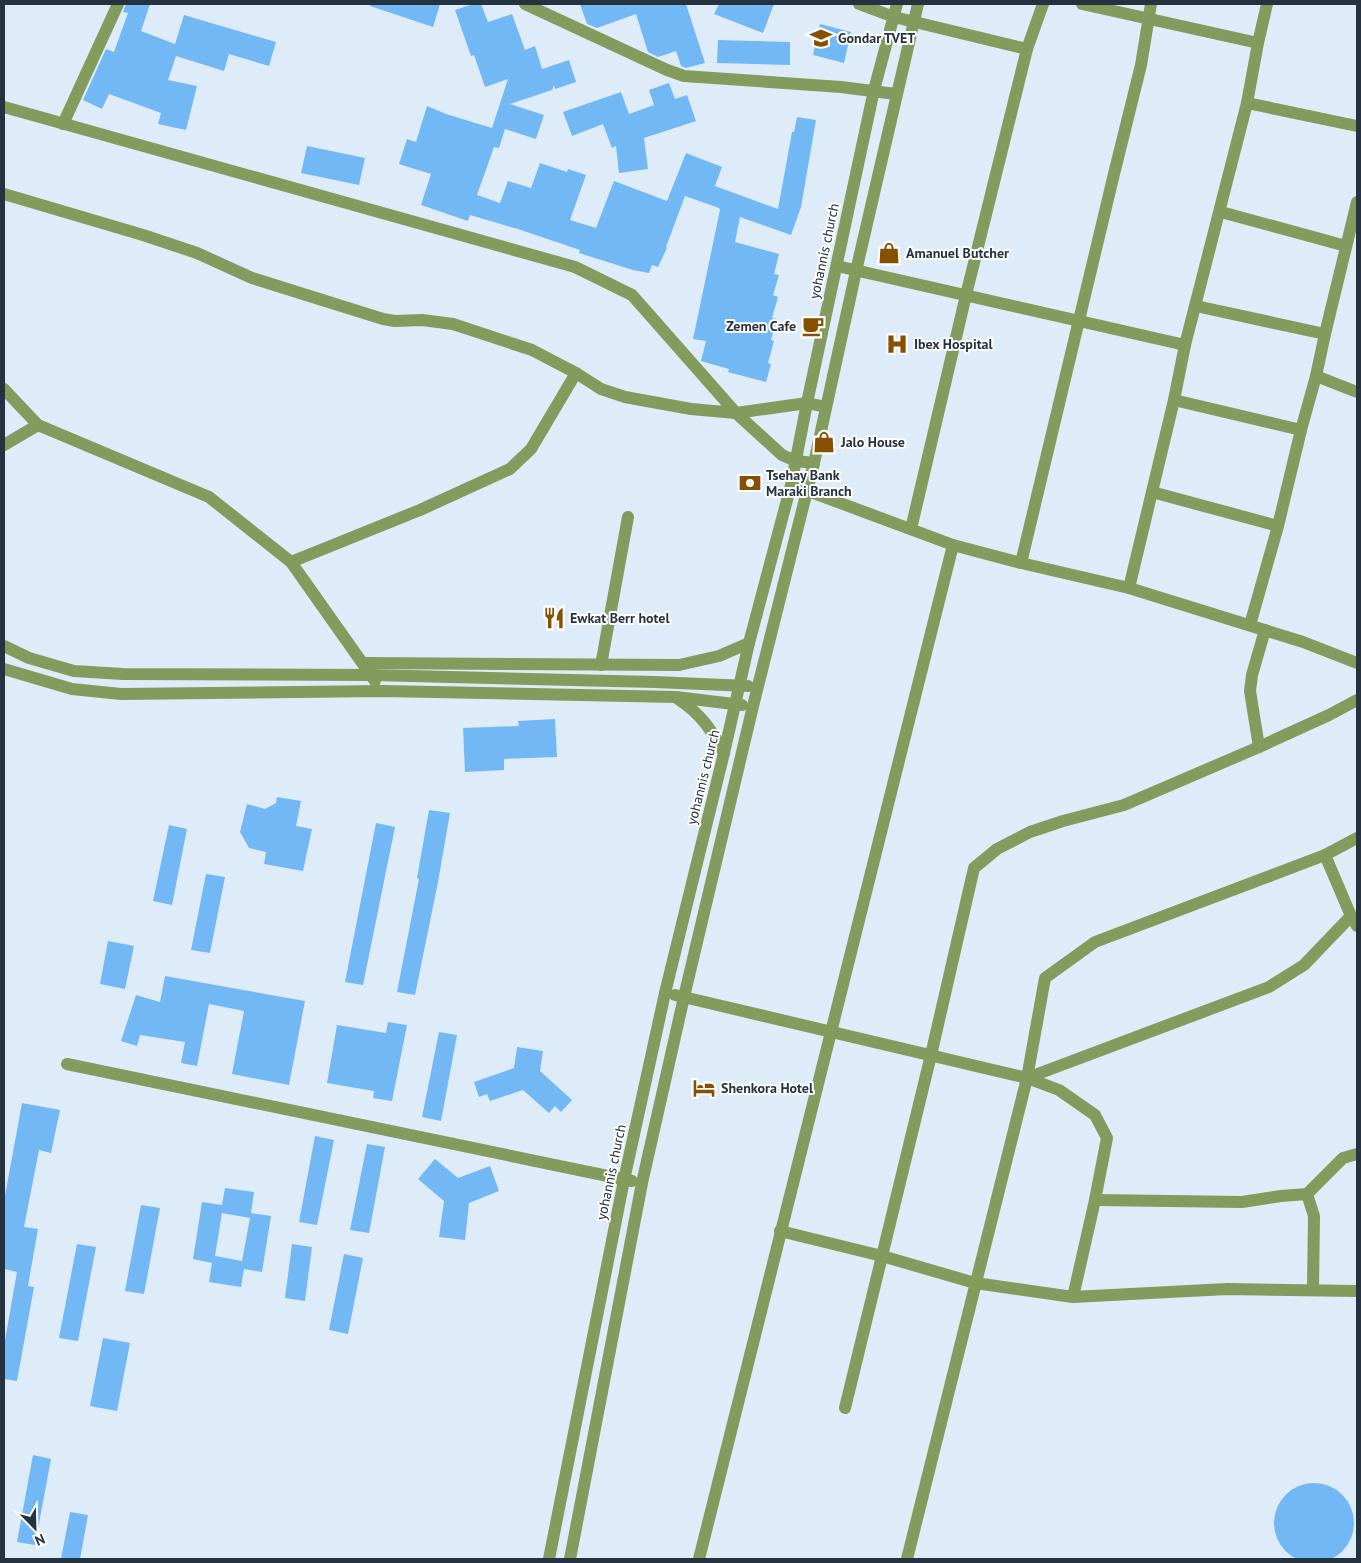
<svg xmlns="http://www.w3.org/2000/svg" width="1361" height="1563" font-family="'PT Sans',sans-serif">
	<rect width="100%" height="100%" fill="#deecf9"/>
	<g fill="#72b8f5" fill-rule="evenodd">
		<path d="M126 4H150L141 31 175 44 184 15 276 42 269 66 229 54 224 71 176 56 168 80 197 86 186 130 158 124 161 113 109 94 102 109 83 100 106 49 114 52 128 13 123 12Z"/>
		<path d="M370 4H440L433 27 370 6Z"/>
		<path d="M473 4H481L488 22 512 14 525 50 535 46 542 69 569 60 576 82 555 89 554 85 552 90 510 104 544 115 536 139 505 129 499 148 494 147 477 195 500 203 508 181 531 188 540 163 567 172 568 169 586 175 570 220 596 228 614 181 667 201 686 153 722 167 715 186 778 209 792 132H794L797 117 816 120 801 207 791 235 740 217 735 242 779 254 774 274 779 275 773 295 778 297 772 318 777 319 771 340 774 341 768 363 771 364 766 382 728 372 729 369 701 361 706 341 693 339 720 210 719 208 685 196 666 247 667 248 658 267 652 265 649 273 633 270 579 253 580 250 521 230 470 215 468 221 421 205 431 174 399 164 407 139 416 142 427 106 446 114 492 128 508 79 485 87 474 55 471 56 455 10Z"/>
		<path d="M580 4H686L705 63 686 68 681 66 676 51 658 57 648 52 636 14 597 28 587 24Z"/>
		<path d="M719 4H774L763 33 714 14Z"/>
		<path d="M820 24 851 32 844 63 813 55Z"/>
		<path d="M718 40 790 42V65L717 63Z"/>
		<path d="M669 83 675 99 687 95 696 121 644 138 648 169 619 173 616 146 612 148 603 124 572 136 563 112 621 92 629 114 654 105 649 90Z"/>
		<path d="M307 146 365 158 359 185 301 173Z"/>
		<path d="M555 719 557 757 504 759V770L465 772 463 728 519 726 518 721Z"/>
		<path d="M277 797 301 801 296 826 312 829 303 871 264 864 266 852 249 848 240 832 247 804 265 809 276 803Z"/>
		<path d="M429 810 450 813 438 882 415 995 397 992 419 879 417 878Z"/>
		<path d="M376 823 395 827 363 985 345 982Z"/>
		<path d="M169 825 187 829 172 905 153 901Z"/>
		<path d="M206 874 225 877 210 953 191 950Z"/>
		<path d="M108 941 134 946 125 989 100 984Z"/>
		<path d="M165 976 305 1001 289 1085 232 1074 244 1011 209 1004 197 1066 181 1063 185 1042 140 1035 137 1046 121 1041 136 995 160 1002Z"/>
		<path d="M388 1022 407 1025 392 1101 373 1098 374 1091 327 1083 337 1025 386 1033Z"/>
		<path d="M439 1032 457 1035 441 1121 422 1117Z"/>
		<path d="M517 1047 543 1051 540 1071 572 1100 561 1112 555 1106 549 1113 523 1090 490 1101 487 1094 479 1097 474 1082 514 1068Z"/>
		<path d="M22 1103 60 1110 51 1153 39 1150 24 1227 38 1229 28 1286 34 1287 17 1381 4 1379V1346L17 1272 4 1269V1201Z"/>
		<path d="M315 1136 334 1140 317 1225 299 1222Z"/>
		<path d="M367 1144 385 1147 369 1233 350 1230Z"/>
		<path d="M435 1159 458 1178 490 1166 499 1191 469 1203 465 1240 439 1237 444 1201 418 1179Z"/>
		<path d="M225 1188 254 1192 251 1213 271 1216 262 1272 244 1269 241 1287 209 1282 212 1263 193 1259 202 1202 222 1205ZM222 1213 250 1218 242 1261 215 1256Z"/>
		<path d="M141 1205 160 1208 144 1294 125 1291Z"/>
		<path d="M77 1244 96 1247 78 1341 59 1338Z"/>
		<path d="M292 1244 312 1247 305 1301 285 1298Z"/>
		<path d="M344 1254 363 1258 348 1334 329 1330Z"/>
		<path d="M103 1338 130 1343 117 1411 90 1406Z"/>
		<path d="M33 1455 51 1459 35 1545 17 1542Z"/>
		<circle cx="1314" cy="1523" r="40"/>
		<path d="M70 1512 88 1515 80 1559H61Z"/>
	</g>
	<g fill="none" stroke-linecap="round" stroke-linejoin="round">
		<g stroke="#839b5d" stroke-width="12">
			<path d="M525 4 667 70 684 76 841 87 896 94"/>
			<path d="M859 4 894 17 1027 49"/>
			<path d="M1082 4 1258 43"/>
			<path d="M1247 103 1357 126"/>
			<path d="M4 107 575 267 632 295 736 413"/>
			<path d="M63 124 118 4"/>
			<path d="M4 194 143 235 197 253 252 278 383 319 395 321 422 320 453 324 532 350 576 373 601 389 625 397 691 409 736 413"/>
			<path d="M1221 212 1346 246"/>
			<path d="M837 266 1185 345"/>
			<path d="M1196 306 1325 334"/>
			<path d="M1316 376 1357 392"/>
			<path d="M4 389 38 425 209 497 291 562 375 681"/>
			<path d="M1174 400 1301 430"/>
			<path d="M4 445 38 425"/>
			<path d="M814 463 796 461 782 455 736 413 807 403 826 407"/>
			<path d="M800 488 953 545 1021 563 1129 588 1303 642 1357 663"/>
			<path d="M1152 492 1278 526"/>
			<path d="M911 529 966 295 1027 49 1043 4"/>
			<path d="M291 562 420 510 510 469 531 449 576 373"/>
			<path d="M1021 563 1113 178 1141 65 1151 4"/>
			<path d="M1129 588 1174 400 1185 345 1247 103 1258 43 1267 4"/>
			<path d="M1250 625 1278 526 1301 430 1316 376 1325 334 1357 202"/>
			<path d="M4 646 29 658 74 671 123 674 371 675 655 682 748 686"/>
			<path d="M364 663 679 665 719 656 749 643"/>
			<path d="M601 665 628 517"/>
			<path d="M4 669 72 689 121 694 383 691 676 697 742 705"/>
			<path d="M678 699C701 714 711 729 724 753"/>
			<path d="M1259 747 1250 691 1252 675 1265 630"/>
			<path d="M1325 855 1351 916 1357 926"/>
			<path d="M675 995 1027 1078 1059 1090 1095 1115 1107 1138 1095 1200 1073 1297"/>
			<path d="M67 1064 632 1181"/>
			<path d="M1027 1078 1269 987 1304 965 1351 916"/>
			<path d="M1307 1194 1343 1158 1357 1154"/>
			<path d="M1095 1200 1242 1202 1281 1196 1307 1194 1314 1216 1313 1289"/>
			<path d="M780 1231 882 1256 975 1283 1073 1297 1227 1289 1357 1291"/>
			<path d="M845 1408 931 1055 974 868 997 849 1030 832 1063 821 1124 805 1259 747 1329 715 1357 700"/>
			<path d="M549 1559 624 1180 665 993 724 753 749 643 791 485 807 403 874 90 897 4"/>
			<path d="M570 1559 642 1183 684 997 753 706 814 463 856 271 918 4"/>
			<path d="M699 1559 953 545"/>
			<path d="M907 1559 1027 1078 1045 978 1095 942 1325 855 1357 838"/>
		</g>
	</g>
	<defs>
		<g id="school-bare" transform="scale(1.725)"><path d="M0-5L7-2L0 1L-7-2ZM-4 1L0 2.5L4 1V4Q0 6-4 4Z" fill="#875000" stroke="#fff" stroke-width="2.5" paint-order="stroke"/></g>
		<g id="shop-bare" transform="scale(1.725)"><path d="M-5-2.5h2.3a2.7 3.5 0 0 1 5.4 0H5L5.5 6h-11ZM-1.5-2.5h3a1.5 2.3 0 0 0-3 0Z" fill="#875000" stroke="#fff" stroke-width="2.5" paint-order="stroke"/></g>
		<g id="cafe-bare" transform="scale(1.725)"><path d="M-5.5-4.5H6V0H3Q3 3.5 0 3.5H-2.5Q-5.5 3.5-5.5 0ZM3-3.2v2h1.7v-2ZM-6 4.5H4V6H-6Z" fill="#875000" stroke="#fff" stroke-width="2.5" paint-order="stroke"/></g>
		<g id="hospital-bare" transform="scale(1.725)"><path d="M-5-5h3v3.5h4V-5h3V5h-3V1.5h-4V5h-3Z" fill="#875000" stroke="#fff" stroke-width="2.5" paint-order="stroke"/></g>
		<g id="bank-bare" transform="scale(1.725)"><path d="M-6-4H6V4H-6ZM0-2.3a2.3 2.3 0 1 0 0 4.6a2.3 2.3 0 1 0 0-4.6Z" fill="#875000" stroke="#fff" stroke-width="2.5" paint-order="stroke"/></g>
		<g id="restaurant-bare" transform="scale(1.725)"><path d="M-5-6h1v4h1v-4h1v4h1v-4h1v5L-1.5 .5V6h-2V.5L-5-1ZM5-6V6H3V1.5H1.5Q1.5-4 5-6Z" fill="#875000" stroke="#fff" stroke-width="2.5" paint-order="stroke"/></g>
		<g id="hotel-bare" transform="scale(1.725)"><path d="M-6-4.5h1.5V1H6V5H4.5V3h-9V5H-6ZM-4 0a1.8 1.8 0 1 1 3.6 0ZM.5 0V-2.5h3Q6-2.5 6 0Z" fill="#875000" stroke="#fff" stroke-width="2.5" paint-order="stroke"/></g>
	</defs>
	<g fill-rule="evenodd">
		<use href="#school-bare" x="821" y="38"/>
		<use href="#shop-bare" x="889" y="253"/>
		<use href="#cafe-bare" x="813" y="326"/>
		<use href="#hospital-bare" x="897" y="344"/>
		<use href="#shop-bare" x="824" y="442"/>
		<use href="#bank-bare" x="750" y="483"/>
		<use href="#restaurant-bare" x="554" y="618"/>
		<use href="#hotel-bare" x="704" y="1088"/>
	</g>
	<g text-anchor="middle" stroke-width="4" stroke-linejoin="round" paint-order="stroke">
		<g font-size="14" font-weight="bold" fill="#253340" stroke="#fff" text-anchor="start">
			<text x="838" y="43">Gondar TVET</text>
			<text x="906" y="258">Amanuel Butcher</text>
			<text x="796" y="331" text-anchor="end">Zemen Cafe</text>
			<text x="914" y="349">Ibex Hospital</text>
			<text x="841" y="447">Jalo House</text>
			<text x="766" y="480">Tsehay Bank<tspan x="766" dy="16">Maraki Branch</tspan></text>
			<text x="570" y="623">Ewkat Berr hotel</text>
			<text x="721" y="1093">Shenkora Hotel</text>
		</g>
		<g font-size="14" fill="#253340" stroke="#fff">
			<text transform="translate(824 251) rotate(-78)" y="5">yohannis church</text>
			<text transform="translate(703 777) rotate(-76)" y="5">yohannis church</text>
			<text transform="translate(611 1172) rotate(-78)" y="5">yohannis church</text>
		</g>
	</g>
	<rect width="1361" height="1563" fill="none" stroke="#253340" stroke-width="10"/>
	<g transform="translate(35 1528) rotate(157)" stroke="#ffffff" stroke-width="4" paint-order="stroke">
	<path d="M0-4L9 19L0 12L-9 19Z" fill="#253340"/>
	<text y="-8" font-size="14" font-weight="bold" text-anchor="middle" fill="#253340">N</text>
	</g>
</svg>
